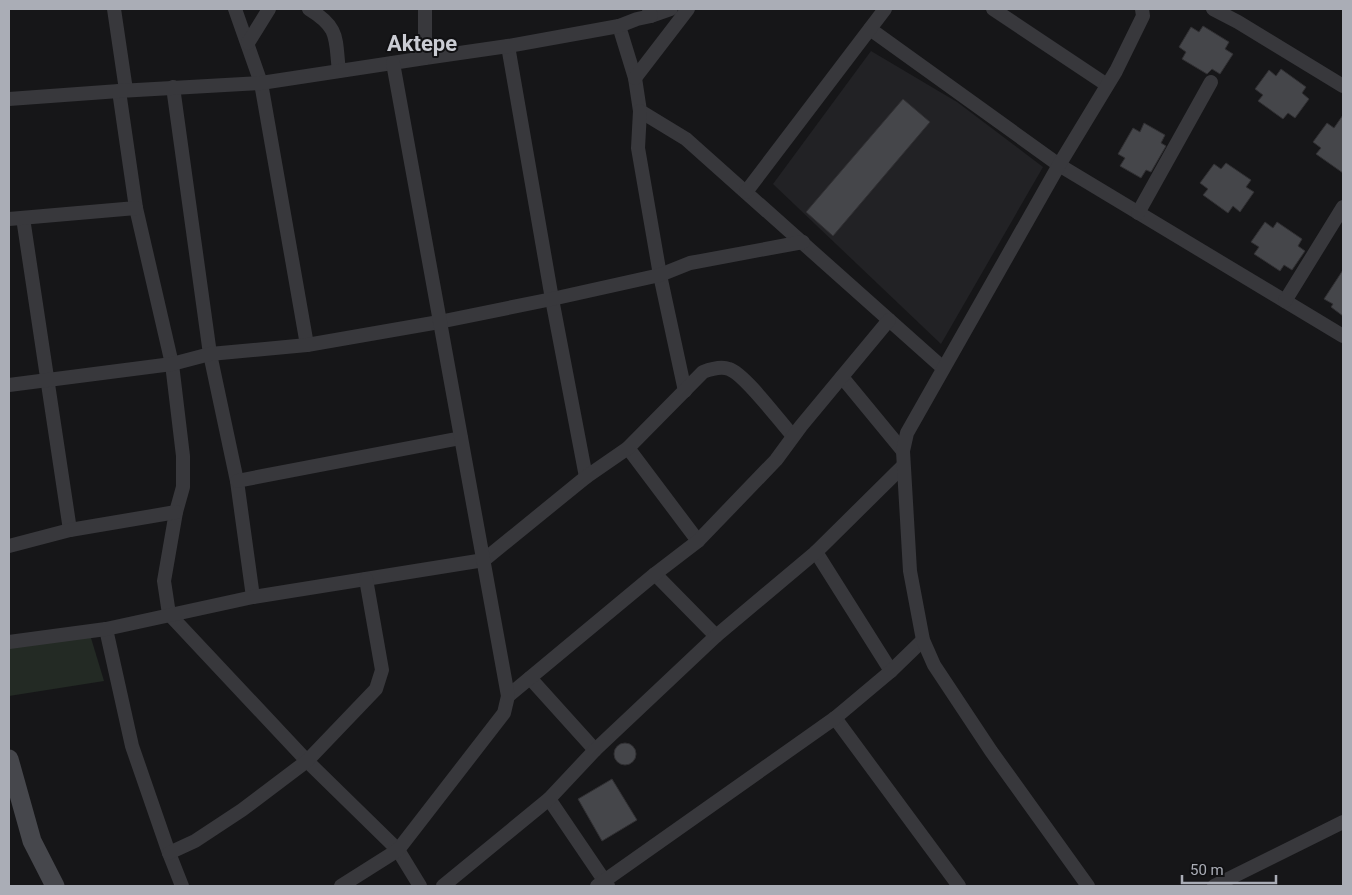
<svg xmlns="http://www.w3.org/2000/svg" width="1352" height="895" font-family="Roboto,sans-serif">
	<rect width="100%" height="100%" fill="#161618"/>
	<path fill="#222225" d="M871 51 957 102 1043 167 941 344 773 184Z"/>
	<path fill="#232a24" d="M88 628 104 681 9 696V642Z"/>
	<g fill="#45464a" stroke="#313033">
		<path d="M1203 26 1229 42 1225 49 1233 54 1220 74 1212 69 1207 74 1182 59 1186 52 1179 47 1191 27 1199 32Z"/>
		<path d="M1281 69 1306 87 1302 93 1309 99 1295 118 1288 113 1283 119 1258 101 1263 95 1255 89 1269 70 1276 76Z"/>
		<path d="M903 99 930 122 833 236 806 212Z"/>
		<path d="M1343 115V173L1316 154 1321 148 1313 142 1327 123 1334 128Z"/>
		<path d="M1144 123 1165 135 1161 143 1166 146 1151 172 1146 170 1141 178 1120 166 1125 158 1118 154 1133 128 1140 132Z"/>
		<path d="M1226 163 1251 180 1246 187 1254 192 1240 212 1233 206 1228 213 1203 195 1208 189 1200 183 1214 164 1221 169Z"/>
		<path d="M1265 222 1273 228 1277 222 1302 239 1298 246 1305 251 1292 270 1284 265 1280 271 1254 254 1259 247 1251 242Z"/>
		<path d="M1343 270V316L1331 307 1333 304 1324 299Z"/>
		<circle cx="625" cy="754" r="11"/>
		<path d="M612 779 637 820 602 841 578 799Z"/>
	</g>
	<g fill="none" stroke-linecap="round" stroke-linejoin="round">
		<g stroke="#38383c" stroke-width="14">
			<path d="M114 9 126 90"/>
			<path d="M235 9 261 83 307 345"/>
			<path d="M309 9C340 28 335 38 339 71"/>
			<path d="M993 9 1107 85"/>
			<path d="M1213 9 1238 22 1343 86"/>
			<path d="M651 16 671 9"/>
			<path d="M619 26 635 78 640 111 686 139 943 368"/>
			<path d="M870 29 1059 165 1343 336"/>
			<path d="M248 43 269 9"/>
			<path d="M508 46 552 299 586 477"/>
			<path d="M425 58 508 46 619 26 637 19 651 16 649 9"/>
			<path d="M635 78 688 9"/>
			<path d="M173 87 210 354 237 481 253 597"/>
			<path d="M119 91 136 208 172 364 183 456V487L176 512 164 581 169 614 307 761 398 850 420 886"/>
			<path d="M9 99 119 91 261 83 425 58V9"/>
			<path d="M640 111 638 148 660 275 685 391"/>
			<path d="M746 192 885 9"/>
			<path d="M1138 213 1211 82"/>
			<path d="M23 218 70 530"/>
			<path d="M9 219 136 208"/>
			<path d="M1285 301 1343 207"/>
			<path d="M842 377 903 451"/>
			<path d="M9 385 172 364 210 354 307 345 439 322 552 299 660 275 690 263 803 242"/>
			<path d="M628 448 698 541"/>
			<path d="M237 481 461 438"/>
			<path d="M9 546 70 530 176 512"/>
			<path d="M816 552 891 671"/>
			<path d="M655 574 716 636"/>
			<path d="M106 629 132 746 169 853 182 886"/>
			<path d="M9 642 106 629 253 597 484 560 586 477 628 448 703 372C711 369 721 366 729 369 745 374 780 422 793 436"/>
			<path d="M530 678 595 750"/>
			<path d="M508 696 655 574 698 541 776 460 801 426 889 320"/>
			<path d="M835 718 959 886"/>
			<path d="M549 799 608 886"/>
			<path d="M169 853 195 841 242 810 307 761 376 689 382 670 366 579"/>
			<path d="M341 886 398 850 504 713 508 696 393 63"/>
			<path d="M443 886 549 799 595 750 716 636 816 552 903 466"/>
			<path d="M597 886 835 718 891 671 923 640"/>
			<path d="M1088 886 991 751 934 665 923 640 910 571 903 451 907 433 1059 165 1116 71 1143 16 1142 9"/>
			<path d="M1214 886 1343 822"/>
		</g>
		<path stroke="#46474c" stroke-width="19" d="M9 759 32 841 55 886"/>
	</g>
	<g text-anchor="middle" stroke-width="4" stroke-linejoin="round" paint-order="stroke">
		<g font-size="22" font-weight="bold" fill="#caccd3" stroke="#111113">
			<text x="422" y="51">Aktepe</text>
		</g>
	</g>
	<rect width="1352" height="895" fill="none" stroke="#aaadb6" stroke-width="20"/>
	<path d="M1182 875v8h94v-8" fill="none" stroke="#aaadb6" stroke-width="2.5"/>
	<text x="1190" y="875" font-size="15" fill="#aaadb6" stroke="#111113" stroke-width="4" paint-order="stroke">50 m</text>
</svg>
